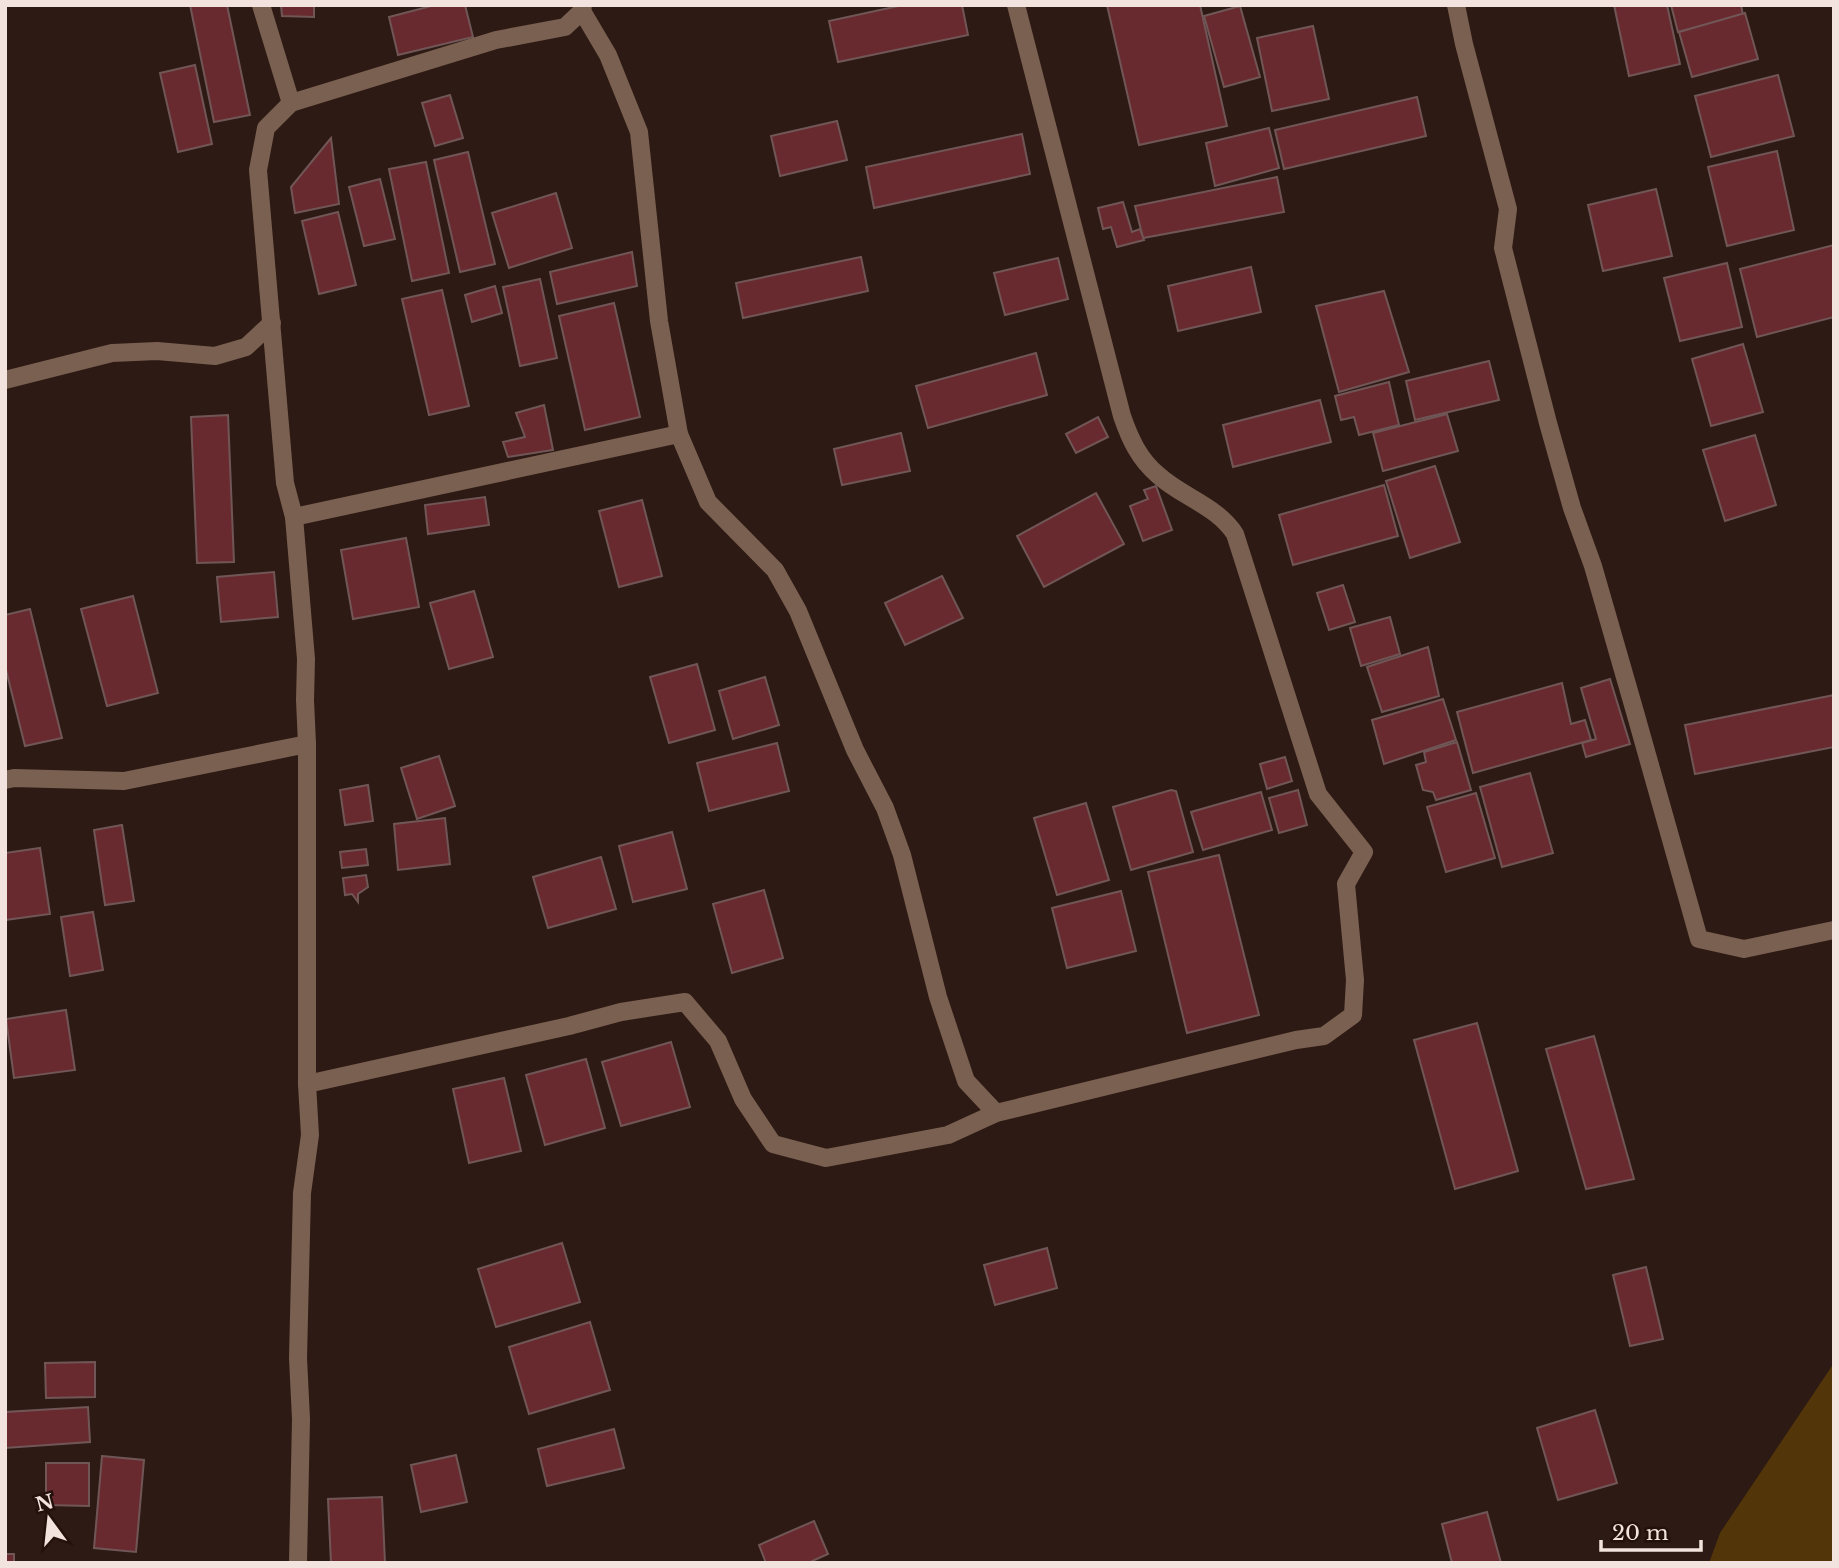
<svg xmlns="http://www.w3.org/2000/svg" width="1839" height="1568" font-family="'Libre Baskerville',serif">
	<rect width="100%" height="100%" fill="#2e1a14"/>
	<path fill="#523609" d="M1834 1363V1563H1709L1720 1533Z"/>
	<g fill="#692a2f" stroke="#705656" stroke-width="2">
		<path d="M190 5H227L250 115 214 122Z"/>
		<path d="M281 5H314V17L282 16Z"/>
		<path d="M435 5H465L473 37 398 55 389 17Z"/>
		<path d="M903 5H962L968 35 838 62 829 21Z"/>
		<path d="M1107 5H1200L1227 126 1139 145Z"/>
		<path d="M1614 5H1667L1680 64 1629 76Z"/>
		<path d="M1671 5H1741L1743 15 1678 32Z"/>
		<path d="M1240 6 1260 77 1224 87 1204 16Z"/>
		<path d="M1745 13 1758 59 1692 77 1679 32Z"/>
		<path d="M1313 26 1329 99 1272 111 1257 38Z"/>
		<path d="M195 65 212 144 178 152 160 73Z"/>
		<path d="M1778 75 1794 136 1711 157 1695 96Z"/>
		<path d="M450 95 463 138 435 146 422 103Z"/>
		<path d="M1417 97 1426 136 1284 169 1275 130Z"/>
		<path d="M837 121 847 160 780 176 771 136Z"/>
		<path d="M1269 128 1279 168 1215 186 1206 143Z"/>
		<path d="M1022 134 1030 174 874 208 866 167Z"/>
		<path d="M331 138 339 204 295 213 291 187Z"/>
		<path d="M1777 151 1794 230 1727 246 1708 167Z"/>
		<path d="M468 152 495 264 460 272 434 160Z"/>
		<path d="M426 162 449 273 412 281 389 169Z"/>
		<path d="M1277 177 1284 212 1143 238 1135 206Z"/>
		<path d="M380 179 395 239 364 246 349 187Z"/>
		<path d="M1656 189 1672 256 1603 271 1588 205Z"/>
		<path d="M556 193 572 248 509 268 492 213Z"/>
		<path d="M1123 202 1132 232 1140 229 1144 240 1117 247 1111 227 1103 229 1098 208Z"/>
		<path d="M338 212 356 285 319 294 302 221Z"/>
		<path d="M1834 245V317L1757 337 1740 269Z"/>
		<path d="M632 252 637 286 557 304 550 272Z"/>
		<path d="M861 257 868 291 743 318 736 283Z"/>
		<path d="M1058 258 1068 299 1005 315 994 273Z"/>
		<path d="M1727 263 1742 327 1680 341 1664 278Z"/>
		<path d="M1251 267 1261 312 1178 331 1168 286Z"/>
		<path d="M540 279 557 358 520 366 503 287Z"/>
		<path d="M495 286 502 313 472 322 465 295Z"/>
		<path d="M442 290 469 406 429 415 402 299Z"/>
		<path d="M1384 291 1409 372 1339 392 1316 306Z"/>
		<path d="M614 303 640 417 585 430 559 316Z"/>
		<path d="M1743 344 1763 412 1711 426 1692 359Z"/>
		<path d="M1036 353 1047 395 928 428 916 386Z"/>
		<path d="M1489 361 1499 400 1415 420 1406 381Z"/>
		<path d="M1389 382 1399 425 1359 435 1354 417 1341 420 1335 396Z"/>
		<path d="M1320 400 1331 442 1233 467 1223 425Z"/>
		<path d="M544 405 553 450 508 457 503 442 525 437 516 413Z"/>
		<path d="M1447 414 1458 451 1383 471 1373 433Z"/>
		<path d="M228 415 234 562 197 563 191 417Z"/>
		<path d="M1098 417 1108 437 1076 453 1066 434Z"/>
		<path d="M901 433 910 471 842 485 834 449Z"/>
		<path d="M1755 435 1776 505 1725 521 1703 450Z"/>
		<path d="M1435 466 1460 542 1410 558 1386 481Z"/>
		<path d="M1384 485 1398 536 1293 565 1279 515Z"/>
		<path d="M1156 486 1172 530 1143 541 1130 506 1148 499 1144 490Z"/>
		<path d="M1096 493 1124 544 1044 587 1017 536Z"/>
		<path d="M485 497 489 525 428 534 425 505Z"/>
		<path d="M642 500 662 576 619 587 599 511Z"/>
		<path d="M406 538 419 607 353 619 341 550Z"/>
		<path d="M274 572 278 617 221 622 217 577Z"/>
		<path d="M942 576 963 618 905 645 885 603Z"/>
		<path d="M1343 585 1355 622 1329 630 1317 593Z"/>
		<path d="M474 591 493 657 449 669 430 603Z"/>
		<path d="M133 596 158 693 107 706 81 609Z"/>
		<path d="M30 609 62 738 25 746 5 666V615Z"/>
		<path d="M1390 617 1400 654 1361 666 1350 628Z"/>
		<path d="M1428 647 1439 696 1382 712 1367 667Z"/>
		<path d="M697 664 715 730 669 743 650 677Z"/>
		<path d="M765 677 779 725 733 739 719 691Z"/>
		<path d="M1610 679 1630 744 1586 757 1582 743 1596 739 1581 688Z"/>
		<path d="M1562 683 1571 724 1585 720 1591 740 1473 773 1457 712Z"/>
		<path d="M1834 695V747L1695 774 1685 725Z"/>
		<path d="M1443 699 1456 740 1384 764 1372 720Z"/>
		<path d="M1457 742 1471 790 1436 800 1433 792 1423 790 1416 765 1426 762 1424 752Z"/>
		<path d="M777 743 789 791 709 811 697 763Z"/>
		<path d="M439 756 455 806 417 819 401 768Z"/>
		<path d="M1285 757 1292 781 1267 789 1260 764Z"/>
		<path d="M1530 773 1553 853 1502 867 1480 787Z"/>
		<path d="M368 785 373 821 345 825 340 790Z"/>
		<path d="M1171 790 1176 791 1193 852 1131 870 1113 807Z"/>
		<path d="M1298 790 1307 825 1279 833 1269 798Z"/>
		<path d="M1261 792 1272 830 1203 850 1191 812Z"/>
		<path d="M1476 793 1495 858 1446 872 1427 807Z"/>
		<path d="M1086 803 1109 880 1057 895 1034 818Z"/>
		<path d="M445 818 450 864 398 870 394 824Z"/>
		<path d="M122 825 134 901 105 905 94 830Z"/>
		<path d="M672 832 687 889 633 902 619 846Z"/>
		<path d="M40 848 50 914 5 920V853Z"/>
		<path d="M366 849 368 865 342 868 340 852Z"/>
		<path d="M1219 855 1259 1015 1187 1033 1148 872Z"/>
		<path d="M601 857 616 909 548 928 533 877Z"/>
		<path d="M366 875 368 887 358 894V902L352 894 345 895 343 878Z"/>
		<path d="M764 890 783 958 732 973 713 904Z"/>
		<path d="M1121 891 1136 951 1067 968 1052 908Z"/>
		<path d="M93 912 103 970 70 976 61 917Z"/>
		<path d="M66 1010 75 1070 14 1078 6 1019Z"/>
		<path d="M1477 1023 1518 1171 1455 1189 1414 1040Z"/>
		<path d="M1594 1036 1634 1179 1586 1189 1546 1049Z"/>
		<path d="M671 1042 690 1107 621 1126 602 1062Z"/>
		<path d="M586 1059 605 1128 545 1145 526 1075Z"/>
		<path d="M504 1078 521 1151 469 1163 453 1089Z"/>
		<path d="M562 1243 580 1302 496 1327 478 1269Z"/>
		<path d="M1047 1248 1057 1288 995 1305 984 1265Z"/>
		<path d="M1646 1267 1663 1339 1630 1346 1613 1275Z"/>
		<path d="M590 1322 610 1390 529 1414 509 1347Z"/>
		<path d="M95 1362V1397L46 1398 45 1363Z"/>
		<path d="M88 1407 90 1442 5 1448V1412Z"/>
		<path d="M1595 1410 1617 1483 1558 1500 1537 1428Z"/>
		<path d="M614 1429 624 1468 547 1486 538 1449Z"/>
		<path d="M456 1455 467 1502 421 1512 411 1465Z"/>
		<path d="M102 1456 144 1460 136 1552 94 1548Z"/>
		<path d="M46 1463H89V1506L46 1505Z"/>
		<path d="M382 1497 385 1563H331L328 1499Z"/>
		<path d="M1487 1512 1501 1563H1452L1442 1524Z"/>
		<path d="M814 1521 828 1554 808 1563H766L759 1545Z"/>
		<rect x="5" y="1554" width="9" height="9"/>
	</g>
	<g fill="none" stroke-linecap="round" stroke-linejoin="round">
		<g stroke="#796050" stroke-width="18">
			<path d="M261 5 291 103"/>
			<path d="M1456 5 1464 44 1508 209 1503 248 1548 423 1572 508 1593 566 1635 712 1699 939 1744 949 1834 930"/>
			<path d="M582 11 608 55 639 132 659 321 679 434 708 502 775 570 798 611 855 750 885 808 902 855 938 997 966 1081 996 1113"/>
			<path d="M5 380 112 353 157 351 215 356 246 347 272 323"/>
			<path d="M294 517 679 434"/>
			<path d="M5 780 14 778 124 781 307 744"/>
			<path d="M307 1084 569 1026 621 1012 685 1002 718 1041 743 1099 773 1144 826 1158 948 1135 996 1113 1296 1040 1324 1036 1353 1015 1355 980 1346 884 1364 852 1318 794 1235 534C1217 506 1182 497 1158 475 1139 459 1130 439 1122 416L1016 5"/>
			<path d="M298 1563 301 1419 298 1358 302 1193 310 1135 307 1084V744L305 700 306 659 294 517 285 483 258 170 266 128 291 103 496 40 565 27 582 11 583 5"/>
		</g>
	</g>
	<rect width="1839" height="1568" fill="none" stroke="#f2e3df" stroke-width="14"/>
	<g transform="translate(49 1519) rotate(345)" stroke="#24110b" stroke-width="5" paint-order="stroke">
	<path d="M0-5L12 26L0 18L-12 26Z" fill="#f2e3df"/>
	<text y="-10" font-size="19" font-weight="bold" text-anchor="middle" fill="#f2e3df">N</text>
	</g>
	<path d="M1601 1540v10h100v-10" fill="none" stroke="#f2e3df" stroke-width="3.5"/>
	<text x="1612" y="1540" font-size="21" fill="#f2e3df" stroke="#24110b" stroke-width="5" paint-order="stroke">20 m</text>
</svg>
